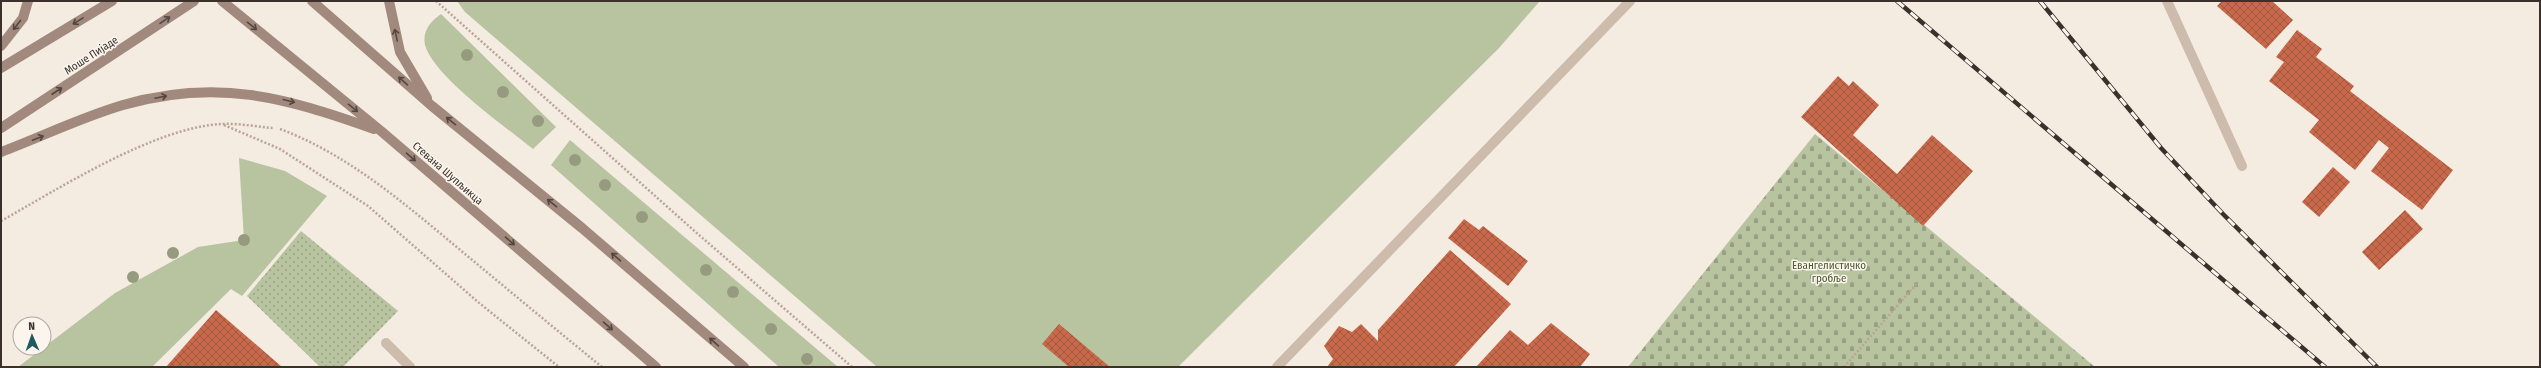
<svg xmlns="http://www.w3.org/2000/svg" width="2541" height="368" font-family="'Fira Sans Condensed',sans-serif">
	<defs>
		<pattern id="cemetery-stones" width="16" height="16" patternUnits="userSpaceOnUse"><rect width="16" height="16" fill="#b8c4a0"/><path d="M2 7V4a2 2 0 0 1 4 0v3zM10 15v-3a2 2 0 0 1 4 0v3z" fill="#97a083"/></pattern>
		<pattern id="park-dots" width="8" height="8" patternUnits="userSpaceOnUse"><rect width="8" height="8" fill="#b8c4a0"/><path d="M2 2h.1M6 6h.1" fill="none" stroke="#97a083" stroke-width="1.8" stroke-linecap="round"/></pattern>
		<pattern id="building-cross-hatch" width="8" height="8" patternUnits="userSpaceOnUse"><rect width="8" height="8" fill="#c8694b"/><path d="M0 0l8 8M0 8l8-8" fill="none" stroke="#a4573f"/></pattern>
	</defs>
	<rect width="100%" height="100%" fill="#f4ebe1"/>
	<g fill="#b8c4a0">
		<path d="M457 1H1540L1499 48 1178 367H877L465 12Z"/>
		<path d="M441 14 556 127 533 149C507 128 433 76 425 45 422 31 431 21 441 14Z"/>
		<path d="M570 140 838 367H779L551 165Z"/>
		<path d="M239 158 285 171 327 196 242 296 231 289 152 367H18L115 293 198 247 244 240Z"/>
	</g>
	<path fill="url(#cemetery-stones)" d="M1815 134 2095 367H1628Z"/>
	<path fill="url(#park-dots)" d="M301 231 398 311 343 367H320L247 296Z"/>
	<g fill="url(#building-cross-hatch)">
		<path d="M2222 1H2272L2293 20 2266 49 2217 6Z"/>
		<path d="M2297 30 2322 49 2316 57 2354 86 2350 91 2453 170 2422 210 2371 171 2389 148 2379 140 2355 170 2309 132 2319 120 2269 81 2284 62 2276 57Z"/>
		<path d="M1838 76 1849 86 1853 81 1879 105 1853 135 1897 174 1932 135 1973 171 1923 226 1801 117Z"/>
		<path d="M2333 167 2350 182 2319 217 2302 202Z"/>
		<path d="M2405 210 2423 229 2379 270 2362 252Z"/>
		<path d="M1464 219 1479 230 1483 226 1528 261 1508 286 1448 238Z"/>
		<path d="M1450 250 1511 304 1454 367H1327L1333 359 1324 346 1339 326 1352 332 1361 324 1378 341V330Z"/>
		<path d="M216 310 282 367H166Z"/>
		<path d="M1551 323 1590 354 1580 367H1476L1510 330 1528 345Z"/>
		<path d="M1059 324 1110 367H1069L1042 344Z"/>
	</g>
	<g fill="none" stroke-linecap="round" stroke-linejoin="round">
		<g stroke="#b9a596" stroke-width="2.5" stroke-dasharray="2 2" stroke-linecap="butt">
			<path d="M436 1 699 235 852 367"/>
			<path d="M224 125 280 149 368 206 478 302 559 367"/>
			<path d="M280 129C347 154 404 203 459 249 506 288 554 328 602 367"/>
			<path d="M1 221C60 188 155 127 222 124 239 123 257 127 273 128"/>
			<path d="M1844 367 1918 282"/>
		</g>
		<g stroke="#cdbbac" stroke-width="10">
			<path d="M2167 1 2242 166"/>
			<path d="M386 343 410 367"/>
			<path d="M1277 367 1630 1"/>
		</g>
		<g stroke="#a18a7d" stroke-width="10">
			<path d="M222 1 381 131 656 367"/>
			<path d="M312 1 432 106 582 228 744 367"/>
			<path d="M389 1 400 52 427 98"/>
			<path d="M1 46 23 18 28 1"/>
			<path d="M1 68 112 1"/>
			<path d="M1 128 194 1"/>
			<path d="M1 152C41 137 82 117 123 105 217 78 284 97 374 129"/>
		</g>
		<g stroke="#3b302b" stroke-width="4.5">
			<g id="rail">
				<path d="M1897 1 2325 367"/>
				<path d="M2040 1 2161 148 2223 214 2377 367"/>
			</g>
		</g>
		<use href="#rail" stroke="#fbf5ee" stroke-width="3" stroke-dasharray="9" stroke-linecap="butt"/>
	</g>
	<g fill="#969b7f">
		<circle cx="467" cy="55" r="6"/>
		<circle cx="503" cy="92" r="6"/>
		<circle cx="538" cy="121" r="6"/>
		<circle cx="575" cy="160" r="6"/>
		<circle cx="605" cy="185" r="6"/>
		<circle cx="642" cy="217" r="6"/>
		<circle cx="244" cy="240" r="6"/>
		<circle cx="173" cy="253" r="6"/>
		<circle cx="706" cy="270" r="6"/>
		<circle cx="133" cy="277" r="6"/>
		<circle cx="733" cy="292" r="6"/>
		<circle cx="771" cy="329" r="6"/>
		<circle cx="807" cy="359" r="6"/>
	</g>
	<defs><path id="oneway-shaft" d="M-6 0H5M1.5-3L5.5 0L1.5 3" fill="none" stroke-width="1.6" stroke-linecap="round" stroke-linejoin="round"/></defs>
	<g stroke="#544640">
		<use href="#oneway-shaft" transform="translate(165 20) rotate(-34)"/>
		<use href="#oneway-shaft" transform="translate(78 21) rotate(149)"/>
		<use href="#oneway-shaft" transform="translate(17 25) rotate(128)"/>
		<use href="#oneway-shaft" transform="translate(252 26) rotate(39)"/>
		<use href="#oneway-shaft" transform="translate(396 35) rotate(-103)"/>
		<use href="#oneway-shaft" transform="translate(403 81) rotate(-139)"/>
		<use href="#oneway-shaft" transform="translate(57 91) rotate(-33)"/>
		<use href="#oneway-shaft" transform="translate(161 97) rotate(-12)"/>
		<use href="#oneway-shaft" transform="translate(289 101) rotate(14)"/>
		<use href="#oneway-shaft" transform="translate(353 108) rotate(39)"/>
		<use href="#oneway-shaft" transform="translate(451 121) rotate(-141)"/>
		<use href="#oneway-shaft" transform="translate(38 138) rotate(-21)"/>
		<use href="#oneway-shaft" transform="translate(411 157) rotate(41)"/>
		<use href="#oneway-shaft" transform="translate(552 203) rotate(-141)"/>
		<use href="#oneway-shaft" transform="translate(510 241) rotate(41)"/>
		<use href="#oneway-shaft" transform="translate(616 257) rotate(-139)"/>
		<use href="#oneway-shaft" transform="translate(608 326) rotate(41)"/>
		<use href="#oneway-shaft" transform="translate(714 342) rotate(-139)"/>
	</g>
	<g text-anchor="middle" stroke-width="3" stroke-linejoin="round" paint-order="stroke">
		<g font-size="11" fill="#3b302b" stroke="#fbf5ee">
			<text transform="translate(91 55) rotate(-33)" y="4">Моше Пијаде</text>
			<text transform="translate(448 173) rotate(41)" y="4">Стевана Шупљикца</text>
		</g>
		<g font-size="11" fill="#4a5a2e" stroke="#fbf5ee">
			<text x="1829" y="269">Евангелистичко<tspan x="1829" dy="13">гробље</tspan></text>
		</g>
	</g>
	<rect width="2541" height="368" fill="none" stroke="#3b302b" stroke-width="4"/>
	<g transform="translate(32 336) rotate(358)"><circle r="19" fill="#fbf5ee" stroke="#aea6a0"/>
	<path d="M0-3L7 15L0 10L-7 15Z" fill="#1f5a5e"/>
	<text y="-6" font-size="11" font-weight="bold" text-anchor="middle" fill="#3b302b">N</text>
	</g>
</svg>
